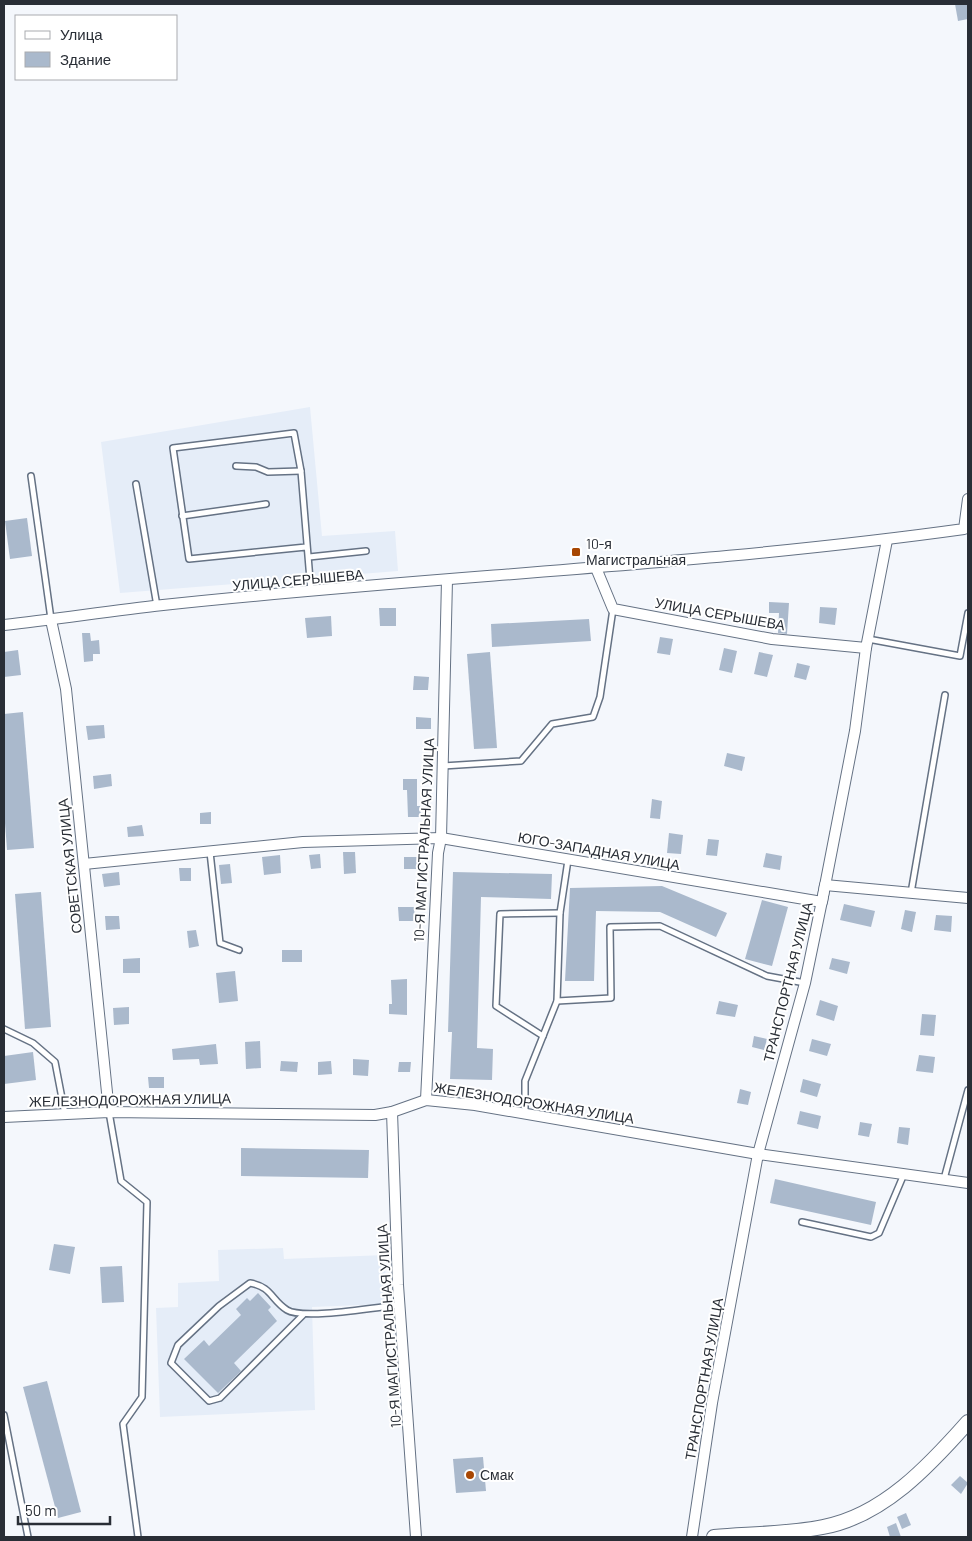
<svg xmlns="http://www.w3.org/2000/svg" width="972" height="1541" font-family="Barlow,sans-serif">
	<rect width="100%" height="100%" fill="#f4f7fc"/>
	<g fill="#e5edf8">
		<path d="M310 407 322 536 395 531 398 571 120 593 101 442Z"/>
		<path d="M283 1248 284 1259 385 1255 386 1304 312 1307 315 1410 160 1417 156 1308 178 1307V1283L219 1281 218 1250Z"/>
	</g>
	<g fill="#aab9cc">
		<path d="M955 4H968V19L958 21Z"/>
		<path d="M27 518 32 556 10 559 5 521Z"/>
		<path d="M769 602 789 603 787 634 778 633 779 613H769Z"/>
		<path d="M820 607 837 608 835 625 819 623Z"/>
		<path d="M379 608H396V626H380Z"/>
		<path d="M331 616 332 636 307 638 305 618Z"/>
		<path d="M589 619 591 641 492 647 491 624Z"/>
		<path d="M82 633H90L91 641 99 640 100 654H93V661L84 662Z"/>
		<path d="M660 637 673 639 670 655 657 653Z"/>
		<path d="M724 648 737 651 732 673 719 670Z"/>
		<path d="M18 650 21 675 4 677V652Z"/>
		<path d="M490 652 497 748 474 749 467 654Z"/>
		<path d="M759 652 773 655 767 677 754 674Z"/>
		<path d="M797 663 810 666 806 680 794 677Z"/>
		<path d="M414 676 429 677 428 690H413Z"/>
		<path d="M23 712 34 848 7 850 4 810V714Z"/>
		<path d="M416 717 431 718V729H416Z"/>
		<path d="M104 725 105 738 88 740 86 726Z"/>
		<path d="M727 753 745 757 742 771 724 766Z"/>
		<path d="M111 774 112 786 94 789 93 776Z"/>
		<path d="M403 779H417V806H420L421 817H408L407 790H403Z"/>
		<path d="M652 799 662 801 660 819 650 818Z"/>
		<path d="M211 812V824H200V813Z"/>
		<path d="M142 825 144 836 128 837 127 827Z"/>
		<path d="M669 833 683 835 681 854 667 853Z"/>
		<path d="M708 839 719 840 717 856 706 855Z"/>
		<path d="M343 852H355L356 873 344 874Z"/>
		<path d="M766 853 782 856 780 870 763 867Z"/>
		<path d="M320 854 321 868 311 869 309 855Z"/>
		<path d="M280 855 281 873 264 875 262 857Z"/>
		<rect x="404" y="857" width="16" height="12"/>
		<path d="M230 864 232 883 221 884 219 865Z"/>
		<path d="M179 868H191V881H180Z"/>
		<path d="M119 872 120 885 104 887 102 874Z"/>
		<path d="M453 872 552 874 551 899 481 897 477 1048 493 1049 492 1080 450 1079 452 1032H448Z"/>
		<path d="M662 886 727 913 716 937 660 912 596 911 594 981H565L570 888Z"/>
		<path d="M41 892 51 1027 25 1029 15 894Z"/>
		<path d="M762 900 788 907 772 966 745 959Z"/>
		<path d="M844 904 875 911 871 927 840 920Z"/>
		<path d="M398 907H414L415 921H399Z"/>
		<path d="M905 910 916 912 912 932 901 929Z"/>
		<path d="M936 915 952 916 951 932 934 930Z"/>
		<path d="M105 916H119L120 929 106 930Z"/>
		<path d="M196 930 199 946 189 948 187 931Z"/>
		<rect x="282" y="950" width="20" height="12"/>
		<path d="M140 958V973H123V959Z"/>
		<path d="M832 958 850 962 847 974 829 969Z"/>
		<path d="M235 971 238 1001 219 1003 216 973Z"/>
		<path d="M407 979V1015L389 1014V1004H392L391 980Z"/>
		<path d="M820 1000 838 1006 834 1021 816 1015Z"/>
		<path d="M719 1001 738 1005 735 1017 716 1014Z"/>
		<path d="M129 1007V1024L114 1025 113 1008Z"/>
		<path d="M922 1014 936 1015 934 1036 920 1035Z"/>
		<path d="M754 1036 767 1039 764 1050 752 1047Z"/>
		<path d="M812 1039 831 1044 827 1056 809 1051Z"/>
		<path d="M260 1041 261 1068 246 1069 245 1042Z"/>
		<path d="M216 1044 218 1064 200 1065 199 1059 173 1060 172 1049Z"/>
		<path d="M33 1052 36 1080 4 1084V1056Z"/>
		<path d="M919 1055 935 1057 933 1073 916 1071Z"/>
		<path d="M353 1059 369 1060 368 1076 353 1075Z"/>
		<path d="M281 1061 298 1062 297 1072 280 1071Z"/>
		<path d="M331 1061 332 1074 318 1075V1062Z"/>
		<path d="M399 1062H411L410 1072H398Z"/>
		<path d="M148 1077H164V1088H149Z"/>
		<path d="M803 1079 821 1084 817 1097 800 1092Z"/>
		<path d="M740 1089 751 1092 748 1105 737 1103Z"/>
		<path d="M800 1111 821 1116 818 1129 797 1124Z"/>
		<path d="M860 1122 872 1124 869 1137 858 1135Z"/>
		<path d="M899 1127 910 1128 908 1145 897 1143Z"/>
		<path d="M241 1148 369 1150 368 1178 241 1176Z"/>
		<path d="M775 1179 876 1202 871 1225 770 1203Z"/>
		<path d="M54 1244 75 1247 70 1274 49 1270Z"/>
		<path d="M122 1266 124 1302 102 1303 100 1267Z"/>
		<path d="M258 1293 271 1307 268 1310 277 1321 234 1363 241 1371 218 1393 184 1359 204 1340 209 1346 241 1315 236 1309 247 1298 250 1301Z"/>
		<path d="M47 1381 81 1512 58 1518 23 1387Z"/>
		<path d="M483 1457 486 1491 456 1493 453 1459Z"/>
		<path d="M960 1476 968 1483 961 1494 951 1485Z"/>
		<path d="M906 1513 911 1525 902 1529 897 1517Z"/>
		<path d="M896 1523 901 1537H890L887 1527Z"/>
	</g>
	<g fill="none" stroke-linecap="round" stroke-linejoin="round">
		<g stroke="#657284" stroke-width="8">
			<g id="lane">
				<path d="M236 466 256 467 268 472 301 471"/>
				<path d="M31 476 51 619"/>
				<path d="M136 484 157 606"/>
				<path d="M182 516 266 504"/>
				<path d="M306 547 189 559 173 448 294 433 301 471 311 592"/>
				<path d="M309 557 366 551"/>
				<path d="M868 639 960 656 968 613"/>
				<path d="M443 766 521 761 552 724 593 717 600 697 613 609"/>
				<path d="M210 852 220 943 239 950"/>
				<path d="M911 893 945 695"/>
				<path d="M557 1001 611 998 610 927 660 926 767 976 805 983"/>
				<path d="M4 1029 33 1043 55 1062 65 1114"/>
				<path d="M543 1036 496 1006 500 914 560 913"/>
				<path d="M109 1112 121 1181 147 1202 142 1397 123 1424 138 1537"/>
				<path d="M525 1114V1081L557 1001 560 913 568 860"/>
				<path d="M944 1179 968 1090"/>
				<path d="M802 1222 871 1237 879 1233 904 1174"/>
				<path d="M303 1315 220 1398 209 1401 171 1363 178 1345 219 1306 250 1283C272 1287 271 1300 287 1310 303 1320 377 1307 399 1305"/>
				<path d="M4 1415 28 1537"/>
			</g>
		</g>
		<g stroke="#657284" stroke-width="12">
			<g id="street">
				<path d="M596 568 613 609 772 639 866 648"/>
				<path d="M51 620 66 689 109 1112"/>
				<path d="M4 625C57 619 110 611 163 605 430 576 698 566 964 529L968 499"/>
				<path d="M84 864 303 842 441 838 822 902 825 885 968 898"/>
				<path d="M426 1100 438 853 441 838 447 580"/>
				<path d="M392 1112 398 1285 416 1537"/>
				<path d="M4 1117 109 1112 375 1115 392 1112 426 1100 475 1105 758 1154 968 1183"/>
				<path d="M692 1537 712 1403 758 1154 805 983 823 896 855 731 866 648 887 540"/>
			</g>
		</g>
		<g stroke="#657284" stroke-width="16">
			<path id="secondary" d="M714 1537C750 1534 788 1534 823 1527 883 1516 930 1465 968 1422"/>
		</g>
		<use href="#lane" stroke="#fff" stroke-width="5"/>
		<use href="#street" stroke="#fff" stroke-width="10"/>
		<use href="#secondary" stroke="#fff" stroke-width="14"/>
	</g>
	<g fill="#a84703" stroke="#fff" stroke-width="2">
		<rect x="571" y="547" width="10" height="10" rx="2.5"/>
		<circle cx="470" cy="1475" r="5"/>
	</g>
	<g text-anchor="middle" stroke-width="4" stroke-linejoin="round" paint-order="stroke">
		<g font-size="14" fill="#292e36" stroke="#fff" text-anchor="start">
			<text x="586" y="549">10-я<tspan x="586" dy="16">Магистральная</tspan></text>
			<text x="480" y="1480">Смак</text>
		</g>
		<g font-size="14" fill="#292e36" stroke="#fff">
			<text transform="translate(298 580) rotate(-5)" y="5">УЛИЦА СЕРЫШЕВА</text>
			<text transform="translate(720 614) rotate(10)" y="5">УЛИЦА СЕРЫШЕВА</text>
			<text transform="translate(424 840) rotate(-87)" y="5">10-Я МАГИСТРАЛЬНАЯ УЛИЦА</text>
			<text transform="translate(599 851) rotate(10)" y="5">ЮГО-ЗАПАДНАЯ УЛИЦА</text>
			<text transform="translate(70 866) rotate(-96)" y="5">СОВЕТСКАЯ УЛИЦА</text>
			<text transform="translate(788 982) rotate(-76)" y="5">ТРАНСПОРТНАЯ УЛИЦА</text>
			<text transform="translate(130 1100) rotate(-1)" y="5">ЖЕЛЕЗНОДОРОЖНАЯ УЛИЦА</text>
			<text transform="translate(534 1103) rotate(9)" y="5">ЖЕЛЕЗНОДОРОЖНАЯ УЛИЦА</text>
			<text transform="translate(389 1326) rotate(-94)" y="5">10-Я МАГИСТРАЛЬНАЯ УЛИЦА</text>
			<text transform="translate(704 1379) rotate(-80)" y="5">ТРАНСПОРТНАЯ УЛИЦА</text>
		</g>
	</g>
	<rect width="972" height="1541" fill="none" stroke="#292e36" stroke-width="10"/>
	<rect x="15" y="15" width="162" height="65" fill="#ffffff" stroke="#a9abaf"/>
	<rect x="25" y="31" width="25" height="8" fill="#ffffff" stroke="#a9abaf"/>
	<text x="60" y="40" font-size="15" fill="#292e36">Улица</text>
	<rect x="25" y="52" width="25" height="15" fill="#aab9cc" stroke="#a9abaf"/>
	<text x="60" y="65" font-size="15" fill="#292e36">Здание</text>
	<path d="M18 1516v8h92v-8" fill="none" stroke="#292e36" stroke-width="2.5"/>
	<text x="25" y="1516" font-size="15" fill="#292e36" stroke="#ffffff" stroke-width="4" paint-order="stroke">50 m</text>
</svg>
